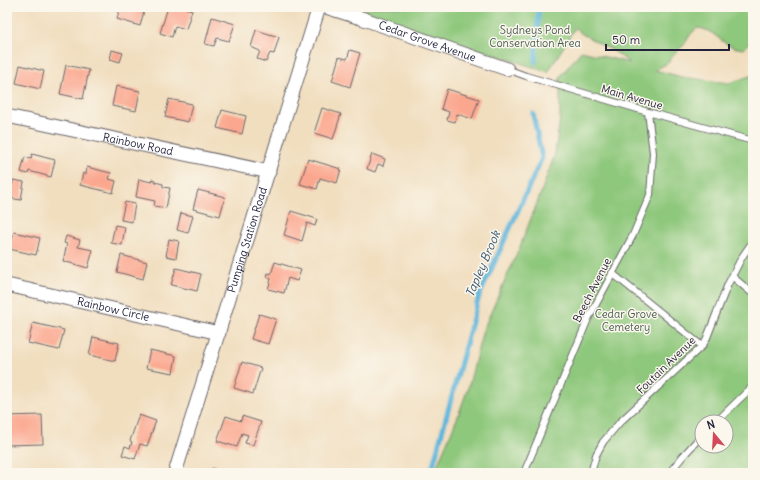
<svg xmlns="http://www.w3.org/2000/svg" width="760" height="480" font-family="Delius,sans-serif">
	<rect width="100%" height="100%" fill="#fbf7ec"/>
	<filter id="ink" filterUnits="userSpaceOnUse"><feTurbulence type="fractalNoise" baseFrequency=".025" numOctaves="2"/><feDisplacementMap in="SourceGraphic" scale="8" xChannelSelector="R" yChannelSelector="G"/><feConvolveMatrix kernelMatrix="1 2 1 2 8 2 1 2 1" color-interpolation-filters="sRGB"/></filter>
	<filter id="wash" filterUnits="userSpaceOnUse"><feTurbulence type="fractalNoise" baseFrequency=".012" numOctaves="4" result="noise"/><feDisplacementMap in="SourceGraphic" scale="16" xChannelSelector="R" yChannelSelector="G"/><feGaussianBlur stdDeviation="0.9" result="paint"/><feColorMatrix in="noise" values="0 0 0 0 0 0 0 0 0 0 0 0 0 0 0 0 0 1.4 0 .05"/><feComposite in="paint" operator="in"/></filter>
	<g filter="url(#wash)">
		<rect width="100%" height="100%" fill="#f1debf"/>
		<path fill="#8ec87c" stroke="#58755c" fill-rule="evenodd" d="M348 7H753V40L743 49C739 48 734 48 731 46 717 40 713 29 697 28L690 35 684 45 676 52 668 63 655 70 682 77 729 83 753 75V473H434L458 416 469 385 483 330 519 249 539 198 555 154 560 118V77L581 51 630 63 615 52 582 34 575 28 548 72ZM702 422H726V446H702Z"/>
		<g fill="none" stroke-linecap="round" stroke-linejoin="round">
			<g stroke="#5eb6db" stroke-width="5">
				<path d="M535 62 539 7"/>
				<path d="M431 473 479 296 542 158 533 114"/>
			</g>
		</g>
		<g id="blocks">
			<g fill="#fba78f">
				<path d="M120 7H145L140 26 117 19Z"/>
				<path d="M168 7H182L192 10 186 29 175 26 172 37 160 33Z"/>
				<path d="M212 17 235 24 229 41 217 38 214 46 205 44Z"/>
				<path d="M256 30 279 37 274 54 270 53 266 62 257 59 260 51 251 47Z"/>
				<path d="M112 50 123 53 120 62 110 59Z"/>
				<path d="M350 50 360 53 350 87 332 81 339 57 347 59Z"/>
				<path d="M20 65 44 71 40 89 16 83Z"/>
				<path d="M66 65 89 70 83 99 60 94Z"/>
				<path d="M116 86 140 91 136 111 112 106Z"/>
				<path d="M447 89 479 99 472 119 457 114 455 122 447 120 449 112 441 109Z"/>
				<path d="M169 99 192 104 188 122 165 117Z"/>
				<path d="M322 108 341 114 333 139 314 133Z"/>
				<path d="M222 110 246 116 242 134 217 128Z"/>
				<path d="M32 154 55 160 51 177 29 171 28 174 21 172 25 157 31 159Z"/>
				<path d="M372 154 385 159 383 166 378 164 375 172 367 169Z"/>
				<path d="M308 159 341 169 337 183 320 178 317 189 300 184Z"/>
				<path d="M87 167 111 173 109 179 116 181 113 193 80 185 83 173 86 174Z"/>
				<path d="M139 179 151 182 152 179 155 180V182L163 184V187L170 188 166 208 154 206 155 201 136 197Z"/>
				<path d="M13 180 24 182 21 200 9 198Z"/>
				<path d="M198 190 225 197 220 216 193 209Z"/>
				<path d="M125 202 135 204 132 222 121 220Z"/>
				<path d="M291 211 317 219 315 226 307 223 302 241 284 235Z"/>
				<path d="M181 213 193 216 188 233 177 230Z"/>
				<path d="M115 225 125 227 122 245 111 243Z"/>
				<path d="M14 232 40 238 36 255 9 249Z"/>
				<path d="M66 236 80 240 78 247 93 250 88 268 63 261 67 244 64 243Z"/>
				<path d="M169 239 179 241 176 258 166 256Z"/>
				<path d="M121 255 147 262 143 279 117 272Z"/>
				<path d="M275 262 301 270 297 281 288 278 284 293 268 289 271 279 267 277 268 273 271 274Z"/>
				<path d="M176 268 201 274 197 291 171 285Z"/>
				<path d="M259 314 276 319 268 344 251 339Z"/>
				<path d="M33 323 64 330 59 350 28 343Z"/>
				<path d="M93 337 119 343 115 361 89 355Z"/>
				<path d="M150 350 176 356 173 373 146 368Z"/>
				<path d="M242 362 261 368 253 394 234 388Z"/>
				<path d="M42 415 43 444 7 445V416Z"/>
				<path d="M139 415 156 421 147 446 140 444 135 459 122 455 125 446 130 448 132 442 130 441Z"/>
				<path d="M226 416 241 421 242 416 261 422 253 445 245 443 248 435 242 433 237 447 217 441Z"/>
				<path d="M212 468 226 473H210Z"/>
			</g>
		</g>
	</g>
	<g filter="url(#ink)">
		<use href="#blocks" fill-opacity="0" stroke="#6a6469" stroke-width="1"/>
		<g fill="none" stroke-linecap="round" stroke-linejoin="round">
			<g stroke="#6a6469" stroke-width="8">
				<g id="lane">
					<path d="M507 69 526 76 648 112 753 141"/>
					<path d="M612 273 702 346"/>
					<path d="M733 277 753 294"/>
					<path d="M716 422 753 386"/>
					<path d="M524 473 588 319 633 235 650 195 653 153 648 112"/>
					<path d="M591 473 596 455 603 442 620 422 702 346 706 340 728 284 742 257 753 241"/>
					<path d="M669 473 684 455 702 435"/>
					<path d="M751 473 753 471"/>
				</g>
			</g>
			<g stroke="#6a6469" stroke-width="15">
				<g id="street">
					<path id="s1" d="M326 7 361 18 507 69"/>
					<path id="s2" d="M7 116 269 172"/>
					<path id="s3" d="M7 285 219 333"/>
					<path id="s4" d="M175 473 319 7"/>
				</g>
			</g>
			<use href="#lane" stroke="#fff" stroke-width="6"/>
			<use href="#street" stroke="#fff" stroke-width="13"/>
		</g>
	</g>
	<g text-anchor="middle" stroke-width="3" stroke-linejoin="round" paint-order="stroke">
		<g font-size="11" fill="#485c52" stroke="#fbf7ec">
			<text x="535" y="34">Sydneys Pond<tspan x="535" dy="13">Conservation Area</tspan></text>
			<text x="626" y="318">Cedar Grove<tspan x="626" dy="13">Cemetery</tspan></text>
		</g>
		<g font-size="11" fill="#22223b" stroke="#fbf7ec">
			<text dy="4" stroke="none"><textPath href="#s1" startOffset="107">Cedar Grove Avenue</textPath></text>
			<text transform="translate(632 97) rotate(16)" y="4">Main Avenue</text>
			<text dy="4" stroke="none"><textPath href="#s2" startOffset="134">Rainbow Road</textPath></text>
			<text dy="4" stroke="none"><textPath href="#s4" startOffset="244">Pumping Station Road</textPath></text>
			<text transform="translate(592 290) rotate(-63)" y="4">Beech Avenue</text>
			<text dy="4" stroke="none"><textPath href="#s3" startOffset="109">Rainbow Circle</textPath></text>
			<text transform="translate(666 365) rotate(-44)" y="4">Foutain Avenue</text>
		</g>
		<g font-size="12" font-style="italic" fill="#375673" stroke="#fbf7ec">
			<text transform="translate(483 264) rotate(-67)" y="4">Tapley Brook</text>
		</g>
	</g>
	<rect width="760" height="480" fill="none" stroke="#fbf7ec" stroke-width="24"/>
	<g transform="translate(714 434) rotate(342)"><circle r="19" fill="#fbf7ec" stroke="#a4a2a5"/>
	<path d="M0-3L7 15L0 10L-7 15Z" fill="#d1495b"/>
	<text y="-6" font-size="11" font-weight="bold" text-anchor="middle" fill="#22223b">N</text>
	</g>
	<path d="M606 44v6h123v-6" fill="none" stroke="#22223b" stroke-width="2"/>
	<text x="612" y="44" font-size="12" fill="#22223b" stroke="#fbf7ec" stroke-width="3" paint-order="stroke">50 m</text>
</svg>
